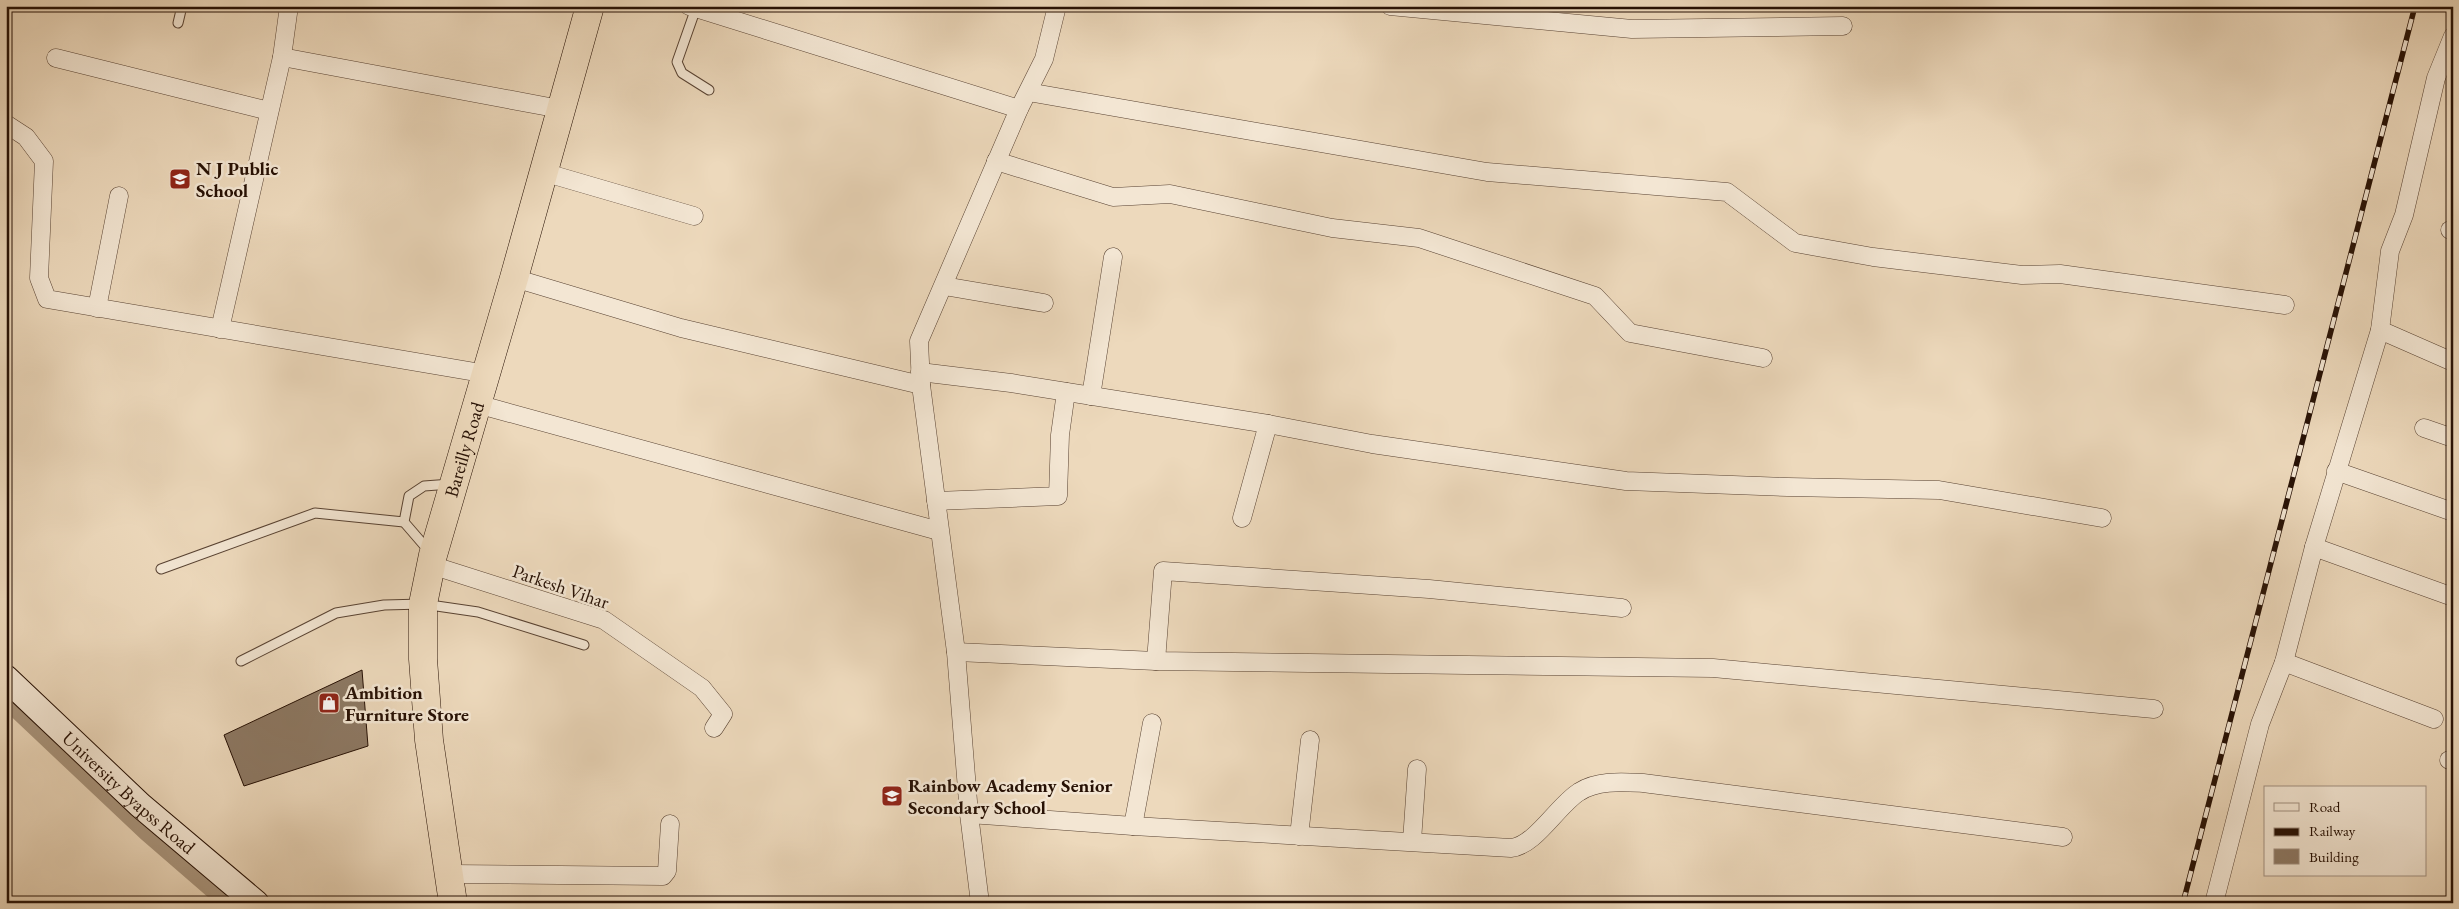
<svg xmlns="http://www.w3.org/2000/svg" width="2459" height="909" font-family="'EB Garamond',serif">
	<rect width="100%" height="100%" fill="#edd9bc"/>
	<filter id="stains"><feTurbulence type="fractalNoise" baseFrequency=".004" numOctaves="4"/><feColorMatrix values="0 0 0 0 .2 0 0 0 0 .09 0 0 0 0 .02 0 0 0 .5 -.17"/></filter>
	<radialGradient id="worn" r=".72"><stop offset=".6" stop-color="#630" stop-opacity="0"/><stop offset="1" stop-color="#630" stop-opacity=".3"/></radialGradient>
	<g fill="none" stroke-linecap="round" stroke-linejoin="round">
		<path stroke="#a9957d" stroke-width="20" d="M6 698 148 832 230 903"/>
	</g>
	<path fill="#8d7964" stroke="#261004" d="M362 670 368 746 244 786 224 735Z"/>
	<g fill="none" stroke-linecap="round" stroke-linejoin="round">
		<g stroke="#584232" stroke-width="11">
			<g id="lane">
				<path d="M696 8 677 62 682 73 709 90"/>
				<path d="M178 23 182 6"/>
				<path d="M429 551 404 522 409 496 424 486 451 484"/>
				<path d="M161 569 315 513 404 522"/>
				<path d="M241 661 336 613 384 605 423 604 478 612 584 645"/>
			</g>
		</g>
		<g stroke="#584232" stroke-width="19">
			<g id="street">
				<path d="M689 6 1019 109"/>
				<path d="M1390 6 1632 29 1843 26"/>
				<path d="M282 57 560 109"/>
				<path d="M56 58 269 111"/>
				<path d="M1028 92 1487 172 1727 192 1795 243 1873 257 2022 275 2060 274 2285 305"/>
				<path d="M6 124 26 137 44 161 39 278 47 299 487 374"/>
				<path d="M996 161 1113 197 1170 194 1332 228 1419 238 1595 296 1630 333 1763 358"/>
				<path d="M543 172 694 216"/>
				<path d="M2450 230H2453"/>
				<path d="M514 278 681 328 921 385"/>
				<path d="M944 286 1044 303"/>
				<path d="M97 308 119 196"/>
				<path d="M220 329 282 57 289 6"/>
				<path d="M2380 330 2453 362"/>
				<path d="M920 372 1011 383 1268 424 1372 444 1626 481 1788 487 1939 490 2102 518"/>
				<path d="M1091 396 1113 257"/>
				<path d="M477 404 939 531"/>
				<path d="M2424 428 2453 438"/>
				<path d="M2336 471 2453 512"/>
				<path d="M936 501 1058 496 1060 435 1066 392"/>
				<path d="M1242 518 1268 424"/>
				<path d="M2314 547 2453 597"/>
				<path d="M431 565 604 620 702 688 723 714 714 728"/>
				<path d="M956 652 1156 661 1713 668 2154 709"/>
				<path d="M1156 661 1163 571 1429 589 1622 608"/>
				<path d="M2284 662 2434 719"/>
				<path d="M2449 760H2453"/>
				<path d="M969 814 1133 826 1511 848C1535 846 1558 805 1579 792 1597 780 1623 782 1643 783L2063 837"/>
				<path d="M1133 826 1152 723"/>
				<path d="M1299 836 1310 740"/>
				<path d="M1412 841 1417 769"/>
				<path d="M450 874 663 876 667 871 670 824"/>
				<path d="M980 903 969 814 956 652 921 385 919 341 1019 109 1044 59 1057 6"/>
				<path d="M2214 903 2260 724 2284 662 2314 547 2380 330 2390 251 2404 215 2436 78 2453 36"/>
			</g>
		</g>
		<g stroke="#261004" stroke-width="27">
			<g id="secondary">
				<path id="s1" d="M6 678 140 805 256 903"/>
			</g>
		</g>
		<g stroke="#261004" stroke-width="29">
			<g id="highway">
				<path id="s2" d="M453 903 429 740 423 659V604L433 555 514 278 590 6"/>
			</g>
		</g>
		<use href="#lane" stroke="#f3e6d3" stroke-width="9"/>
		<use href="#street" stroke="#f3e6d3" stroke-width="18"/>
		<use href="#secondary" stroke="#f3e6d3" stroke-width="25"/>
		<use href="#highway" stroke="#edd9bc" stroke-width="28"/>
		<g stroke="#261004" stroke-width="5.5">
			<path id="rail" d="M2183 903 2415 6"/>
		</g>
		<use href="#rail" stroke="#f3e6d3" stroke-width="4" stroke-dasharray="11" stroke-linecap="butt"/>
	</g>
	<defs>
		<g id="school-square" transform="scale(1.125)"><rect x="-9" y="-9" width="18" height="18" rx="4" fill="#8f2418" stroke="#f3e6d3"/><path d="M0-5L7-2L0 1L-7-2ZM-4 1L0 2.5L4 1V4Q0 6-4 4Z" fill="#fff"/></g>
		<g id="shop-square" transform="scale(1.125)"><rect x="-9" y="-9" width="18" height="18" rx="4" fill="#8f2418" stroke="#f3e6d3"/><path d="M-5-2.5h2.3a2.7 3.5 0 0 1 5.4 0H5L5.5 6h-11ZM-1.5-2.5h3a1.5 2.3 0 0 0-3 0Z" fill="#fff"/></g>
	</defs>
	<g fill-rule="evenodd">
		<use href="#school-square" x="180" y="179"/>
		<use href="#shop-square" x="329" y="703"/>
		<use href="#school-square" x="892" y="796"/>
	</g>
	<g text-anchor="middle" stroke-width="5" stroke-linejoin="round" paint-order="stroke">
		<g font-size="19" font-weight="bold" fill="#261004" stroke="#f3e6d3" text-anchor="start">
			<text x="196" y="175">N J Public<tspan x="196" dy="22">School</tspan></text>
			<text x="345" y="699">Ambition<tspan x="345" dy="22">Furniture Store</tspan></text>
			<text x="908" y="792">Rainbow Academy Senior<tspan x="908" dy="22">Secondary School</tspan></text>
		</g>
		<g font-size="19" fill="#261004" stroke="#f3e6d3">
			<text dy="7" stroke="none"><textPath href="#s2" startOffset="461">Bareilly Road</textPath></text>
			<text transform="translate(561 586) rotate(19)" y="7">Parkesh Vihar</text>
			<text dy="7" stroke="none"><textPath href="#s1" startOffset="168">University Byapss Road</textPath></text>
		</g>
	</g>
	<rect width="2459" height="909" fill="none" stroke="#edd9bc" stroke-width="25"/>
	<rect x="8" y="8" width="2444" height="894" fill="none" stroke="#261004" stroke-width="2.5"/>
	<rect x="12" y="12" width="2434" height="884" fill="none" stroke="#261004"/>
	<rect x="2264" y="786" width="162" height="90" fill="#f3e6d3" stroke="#a19080"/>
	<rect x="2274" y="803" width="25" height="8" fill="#f3e6d3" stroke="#a19080"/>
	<text x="2309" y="812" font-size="15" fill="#261004">Road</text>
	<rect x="2274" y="828" width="25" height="8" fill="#261004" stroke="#a19080"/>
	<text x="2309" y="836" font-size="15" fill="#261004">Railway</text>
	<rect x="2274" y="849" width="25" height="15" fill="#8d7964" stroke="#a19080"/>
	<text x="2309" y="862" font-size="15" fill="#261004">Building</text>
	<rect width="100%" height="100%" filter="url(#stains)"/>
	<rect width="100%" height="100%" fill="url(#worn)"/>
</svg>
